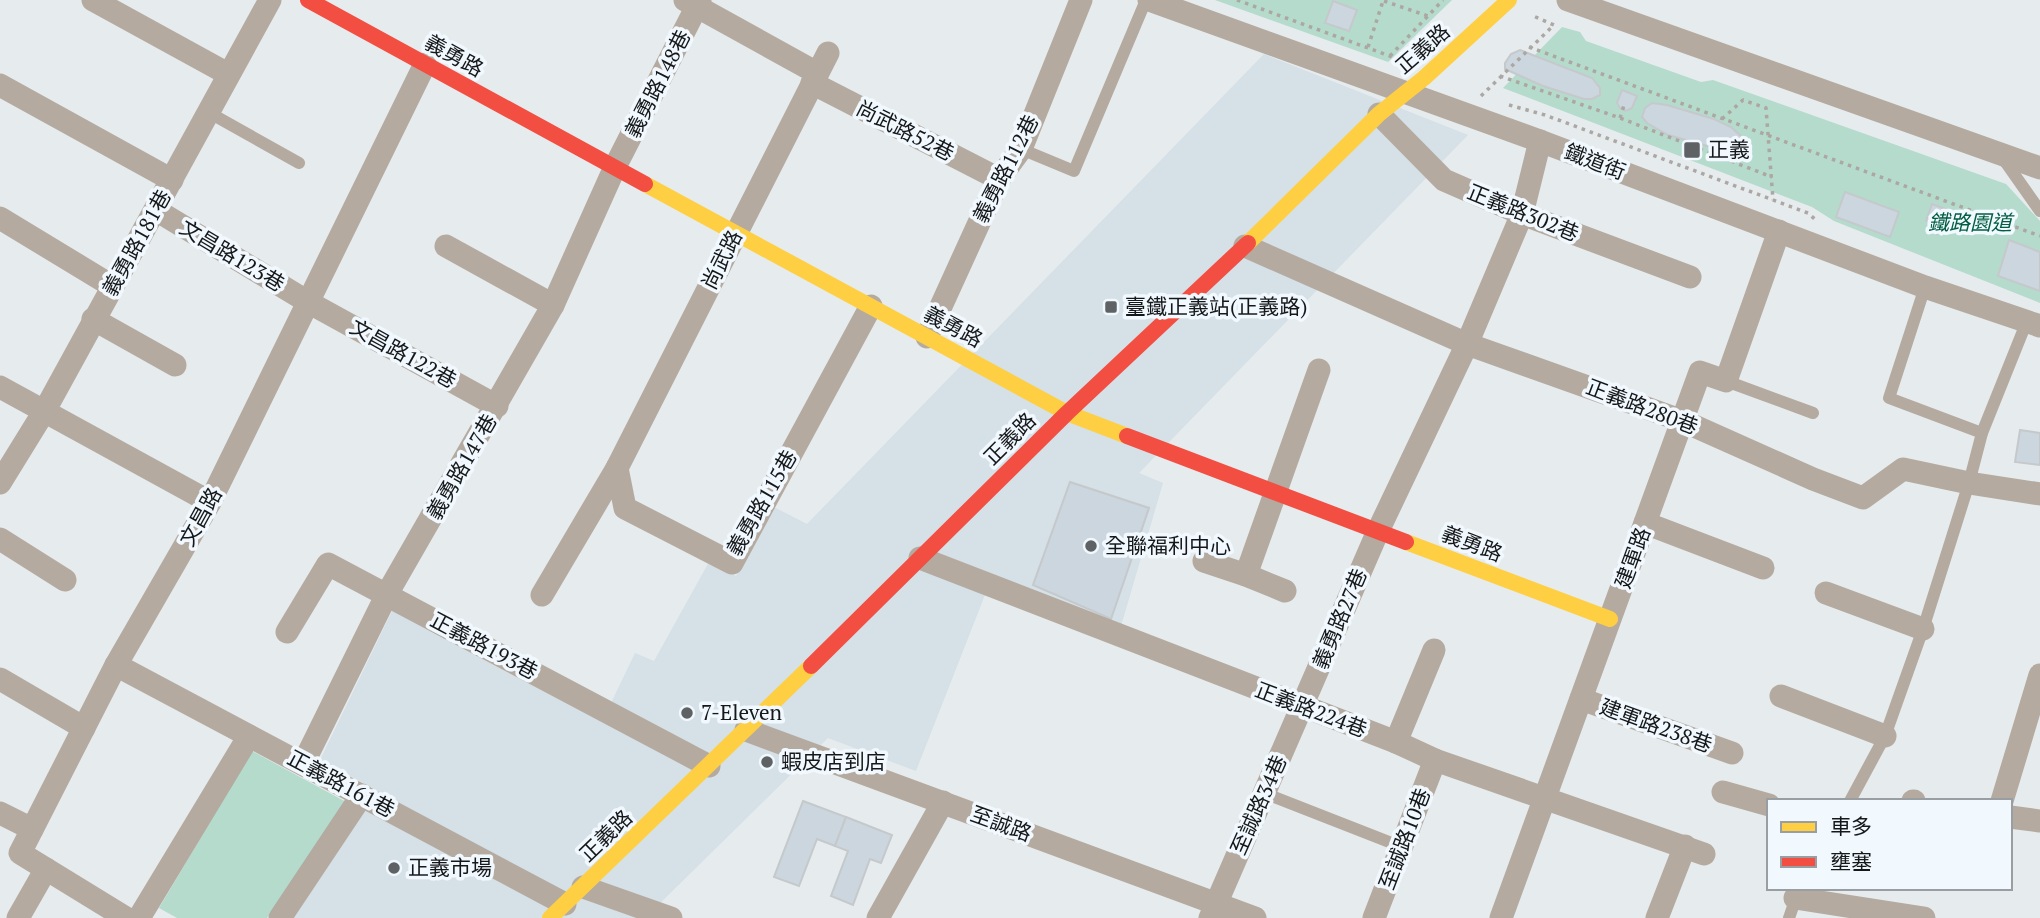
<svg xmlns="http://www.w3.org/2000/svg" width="2040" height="918" font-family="'PT Serif','Noto Sans TC',serif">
	<rect width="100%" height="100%" fill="#e6ebee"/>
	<path fill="#d5e0e7" d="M1264 54 1468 135 1139 473 1163 483 1121 626 992 577 916 771 828 738 645 918H290L376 790 320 760 393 609 602 722 635 653 654 661 709 562 736 576 774 507 807 524Z"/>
	<g fill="#b4dbcc">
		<path d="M1215 0H1452L1388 62Z"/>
		<path d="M1562 27 1580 32 1586 41 1701 82 1713 80 2006 184 2040 221V303L1834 221 1812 207 1503 88Z"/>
		<path d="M252 751 348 803 267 918H177L159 908Z"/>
	</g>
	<g fill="#ccd6de" stroke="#c5c9cb" stroke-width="2">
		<path d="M1333 1 1357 10 1349 31 1325 23Z"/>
		<path d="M1520 50 1592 78 1600 88V95L1592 99H1584L1543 86 1505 69V63L1511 54Z"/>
		<path d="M1622 90 1637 96 1632 108 1626 111 1620 108 1617 103Z"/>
		<path d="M1652 103 1667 105 1714 119 1731 127 1742 137 1741 151 1732 153 1668 135 1647 123 1642 117 1645 108Z"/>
		<path d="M1845 192 1899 212 1890 237 1836 217Z"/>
		<path d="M1932 204 1961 215 1955 232 1940 227 1937 234 1931 232 1934 224 1926 221Z"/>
		<path d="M2009 240 2040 252V291L1998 276Z"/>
		<path d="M2020 430 2040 433V465L2015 462Z"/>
		<path d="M1070 482 1149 508 1111 619 1033 585Z"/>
		<path d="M803 801 846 817 835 846 817 839 799 886 774 877Z"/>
		<path d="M846 817 892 835 881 863 870 859 853 905 831 896 848 851 835 846Z"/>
	</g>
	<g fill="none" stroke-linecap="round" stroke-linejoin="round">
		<g stroke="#aca7a2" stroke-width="3.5" stroke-dasharray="3.5 5" stroke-linecap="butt">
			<path d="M1237 0 1390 56 1401 63"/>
			<path d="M1384 1 1428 16"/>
			<path d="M1368 47 1383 1"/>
			<path d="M1529 47 2040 236"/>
			<path d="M1390 56 1443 0"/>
			<path d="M1500 76 1620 118 1772 177"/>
			<path d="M1481 96 1554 25 1531 15"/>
			<path d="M1509 105 1545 115 1808 213 1818 222"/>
			<path d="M1620 118 1625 102"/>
			<path d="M1722 119 1743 100 1766 108 1773 200"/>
		</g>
		<g stroke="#b4aaa0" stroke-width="12">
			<path d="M208 112 299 163"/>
			<path d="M1021 149 1074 171 1146 0"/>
			<path d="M2002 157 2040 211"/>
			<path d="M1925 287 1889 398 1982 433"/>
			<path d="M1726 381 1813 413"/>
			<path d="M1264 793 1402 847"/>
			<path d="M1850 801 1885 736 1923 629 1969 483 1982 433 2027 321"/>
			<path d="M1789 918 1797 895"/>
		</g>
		<g stroke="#b4aaa0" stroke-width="23">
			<path d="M93 0 228 74"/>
			<path d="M685 0 817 73"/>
			<path d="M1149 0 1540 141 1925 287 2040 326"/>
			<path d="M1568 0 2040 168"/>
			<path d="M812 83 999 179"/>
			<path d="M0 85 172 180"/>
			<path d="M1379 114 1444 180 1522 214 1690 277"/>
			<path d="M156 210 308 302 497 406"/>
			<path d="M0 218 112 286"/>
			<path d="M446 246 553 305"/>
			<path d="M1245 246 1467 344 1683 421 1813 479 1863 498 1903 469 1969 483 2040 494"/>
			<path d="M93 319 175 365"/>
			<path d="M927 337 999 179 1021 149 1081 0"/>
			<path d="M0 387 210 502"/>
			<path d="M617 468 625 508 732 563 871 306"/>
			<path d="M0 483 45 410 270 0"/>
			<path d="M1645 523 1763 568"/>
			<path d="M0 539 65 580"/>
			<path d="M920 558 1396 742 1435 760 1704 854"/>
			<path d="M1204 561 1246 575 1285 591"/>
			<path d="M1246 575 1319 370"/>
			<path d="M1826 593 1923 629"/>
			<path d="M542 595 617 468 828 53"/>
			<path d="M287 632 328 564 709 766"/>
			<path d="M116 665 565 904"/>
			<path d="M0 679 84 728"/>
			<path d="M1781 696 1885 736"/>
			<path d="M1581 699 1732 753"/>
			<path d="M746 730 1255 918"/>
			<path d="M1396 742 1434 650"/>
			<path d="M303 764 387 594 553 305 615 167 700 0"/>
			<path d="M1723 792 1769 805"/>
			<path d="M1913 801H1914"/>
			<path d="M2002 801 2040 675"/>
			<path d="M0 813 32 829"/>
			<path d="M2010 817 2040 821"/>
			<path d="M583 887 671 918"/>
			<path d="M1795 898 1924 918"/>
			<path d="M18 918 46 869"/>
			<path d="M126 918 20 853 116 665 210 502 425 64"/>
			<path d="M139 918 249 736"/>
			<path d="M280 918 362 795"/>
			<path d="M878 918 943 802"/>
			<path d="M1210 918 1378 531 1467 344 1522 214 1540 141"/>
			<path d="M1374 918 1435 760"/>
			<path d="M1501 918 1700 372 1726 381 1779 231"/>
			<path d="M1657 918 1685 846"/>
		</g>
		<g stroke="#ffcf43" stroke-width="16">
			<path d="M645 184 1067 413 1127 436"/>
			<path d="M1248 243 1379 114 1424 78 1509 0"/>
			<path d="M1406 542 1610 619"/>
			<path d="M550 918 811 666"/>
		</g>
		<g stroke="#f24e42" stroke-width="16">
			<path d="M308 0 645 184"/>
			<path d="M1127 436 1406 542"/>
			<path d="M811 666 1067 413 1248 243"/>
		</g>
	</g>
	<g fill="#5e6264" stroke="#f1f8fe" stroke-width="2.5">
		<rect x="1683" y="141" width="18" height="18" rx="3.5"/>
		<rect x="1104" y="300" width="14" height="14" rx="3.5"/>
		<circle cx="1091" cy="546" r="7"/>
		<circle cx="687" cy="713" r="7"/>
		<circle cx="767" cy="762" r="7"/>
		<circle cx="394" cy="868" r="7"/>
	</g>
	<g text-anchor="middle" stroke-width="7" stroke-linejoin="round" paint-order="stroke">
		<g font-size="21" fill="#15181a" stroke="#f1f8fe">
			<text transform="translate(1423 49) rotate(-41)" y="7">正義路</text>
			<text transform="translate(454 56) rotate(29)" y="7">義勇路</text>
			<text transform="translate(658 84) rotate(-63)" y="7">義勇路148巷</text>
			<text transform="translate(905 131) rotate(27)" y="7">尚武路52巷</text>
			<text transform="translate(1595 162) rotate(21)" y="7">鐵道街</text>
			<text transform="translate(1006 169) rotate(-63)" y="7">義勇路112巷</text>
			<text transform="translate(1523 213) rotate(22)" y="7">正義路302巷</text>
			<text transform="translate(137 243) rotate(-61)" y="7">義勇路181巷</text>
			<text transform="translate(232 256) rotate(31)" y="7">文昌路123巷</text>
			<text transform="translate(722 260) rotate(-63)" y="7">尚武路</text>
			<text transform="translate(953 327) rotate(28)" y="7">義勇路</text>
			<text transform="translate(403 354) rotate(29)" y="7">文昌路122巷</text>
			<text transform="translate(1642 407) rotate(21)" y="7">正義路280巷</text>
			<text transform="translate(1010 439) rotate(-45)" y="7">正義路</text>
			<text transform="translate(462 467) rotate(-60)" y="7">義勇路147巷</text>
			<text transform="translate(762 503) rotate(-60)" y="7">義勇路115巷</text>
			<text transform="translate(201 517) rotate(-61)" y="7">文昌路</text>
			<text transform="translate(1472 544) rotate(21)" y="7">義勇路</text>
			<text transform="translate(1633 558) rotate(-70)" y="7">建軍路</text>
			<text transform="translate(1340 619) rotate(-67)" y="7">義勇路27巷</text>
			<text transform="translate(484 646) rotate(28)" y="7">正義路193巷</text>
			<text transform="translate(1311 710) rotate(21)" y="7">正義路224巷</text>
			<text transform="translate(1656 726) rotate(20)" y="7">建軍路238巷</text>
			<text transform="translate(341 784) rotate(28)" y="7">正義路161巷</text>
			<text transform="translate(1259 805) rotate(-66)" y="7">至誠路34巷</text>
			<text transform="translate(1001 824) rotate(20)" y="7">至誠路</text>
			<text transform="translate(606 836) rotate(-44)" y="7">正義路</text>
			<text transform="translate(1405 839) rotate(-69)" y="7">至誠路10巷</text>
		</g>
		<g font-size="21" fill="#15181a" stroke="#f1f8fe" text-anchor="start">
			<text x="1708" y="157">正義</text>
			<text x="1125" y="314">臺鐵正義站(正義路)</text>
			<text x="1105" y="553">全聯福利中心</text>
			<text x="701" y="720">7-Eleven</text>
			<text x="781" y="769">蝦皮店到店</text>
			<text x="408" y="875">正義市場</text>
		</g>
		<g font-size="21" font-style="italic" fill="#025e42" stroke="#f1f8fe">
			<text x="1970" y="230">鐵路園道</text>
		</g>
	</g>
	<rect x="1767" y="799" width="245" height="91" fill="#f1f8fe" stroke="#999ea3" stroke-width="2"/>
	<rect x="1781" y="822" width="35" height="10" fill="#ffcf43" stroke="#999ea3" stroke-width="2"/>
	<text x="1830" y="834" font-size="21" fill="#15181a">車多</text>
	<rect x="1781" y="857" width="35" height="10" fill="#f24e42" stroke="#999ea3" stroke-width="2"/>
	<text x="1830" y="869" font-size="21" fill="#15181a">壅塞</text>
</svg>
